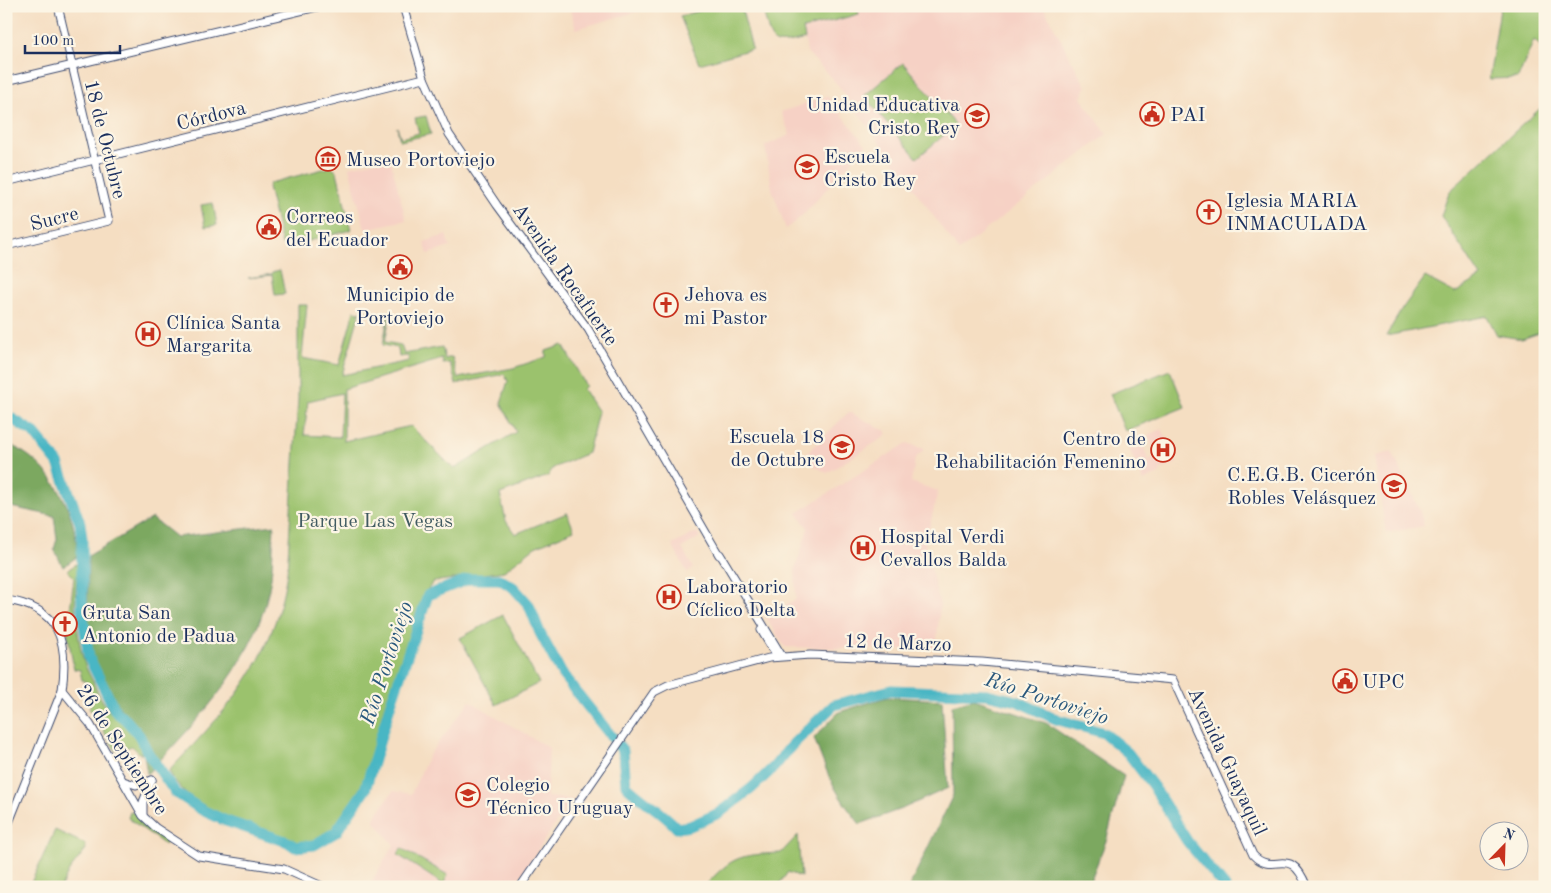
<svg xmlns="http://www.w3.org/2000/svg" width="1551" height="893" font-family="'Old Standard TT',serif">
	<rect width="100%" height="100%" fill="#fcf5e5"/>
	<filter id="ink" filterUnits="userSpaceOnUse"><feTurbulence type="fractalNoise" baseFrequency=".02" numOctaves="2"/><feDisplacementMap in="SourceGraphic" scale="10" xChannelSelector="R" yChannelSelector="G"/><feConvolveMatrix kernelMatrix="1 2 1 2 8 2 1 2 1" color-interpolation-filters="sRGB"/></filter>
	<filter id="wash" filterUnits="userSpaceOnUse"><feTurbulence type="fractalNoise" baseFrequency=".0096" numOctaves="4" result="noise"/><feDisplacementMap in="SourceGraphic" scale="20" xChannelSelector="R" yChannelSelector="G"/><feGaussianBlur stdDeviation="1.12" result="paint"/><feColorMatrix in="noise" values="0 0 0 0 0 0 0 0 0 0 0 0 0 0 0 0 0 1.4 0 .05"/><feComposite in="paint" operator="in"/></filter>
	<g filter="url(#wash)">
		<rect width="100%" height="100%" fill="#f5dec2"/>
		<g fill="#f6d1c5">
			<path d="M569 6H657L576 29Z"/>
			<path d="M857 6H1043L1086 87 1081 98 1107 134 959 251 838 85 807 52 803 29 859 14Z"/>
			<path d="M827 96 866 145 805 213 786 229 772 189 765 146 790 135 781 112Z"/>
			<path d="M390 158 406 220 365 229 349 167Z"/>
			<path d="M446 235 450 247 428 254 424 242Z"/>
			<path d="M849 412 886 431V436L827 473 802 458Z"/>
			<path d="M1162 429 1177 463 1160 470 1161 473 1143 481 1127 444 1140 439 1151 465 1150 459 1156 456 1159 461 1148 435Z"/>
			<path d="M907 443 924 449 915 459 911 482 938 491 925 546 940 605 936 650 785 647 765 617 796 599 795 569 808 528 797 513Z"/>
			<path d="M1392 452 1420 511 1424 526 1386 533 1374 456Z"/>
			<path d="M697 532 700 537 682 548 693 568 687 572 672 545Z"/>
			<path d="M470 701 549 748 547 797 572 799 513 887H368L394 845 374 820 375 817 393 791 411 794 429 755Z"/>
		</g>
		<g fill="#9bc26d" stroke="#5b7866" fill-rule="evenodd">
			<path d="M718 6H741L752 49 699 64 680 16Z"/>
			<path d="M762 6H857L859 14 803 29 805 39C766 50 772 41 762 6Z"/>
			<path d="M1497 6H1545V50L1534 40 1518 78 1489 79 1500 9Z"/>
			<path d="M903 63 956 125 917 158 864 96Z"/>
			<path d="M1545 104V331L1522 339 1497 335 1487 316 1386 336 1402 309 1425 277 1455 293 1481 277 1441 216 1449 192Z"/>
			<path d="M426 116 431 134 400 141 397 127 401 138 419 133 415 118Z"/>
			<path d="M331 167 337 172 351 230 305 242 282 245 268 187 270 183Z"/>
			<path d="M213 203 217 225 205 227 201 205Z"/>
			<path d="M280 270 285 294 275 295 272 275 248 278 272 274V272Z"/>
			<path d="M298 305H307L302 358 339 365 354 311 390 316 385 342 401 345 404 354 442 347 445 359 452 357 458 378 513 368 546 357V351L563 345 586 386 583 389 598 412 588 453 553 468 548 476 500 494 506 521 515 534 567 513 574 530 535 547 504 571 433 582C417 603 412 627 405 652 399 670 391 687 385 705 377 730 374 758 363 782 354 802 333 839 310 842 292 845 271 834 255 828 223 815 185 803 169 771 230 705 272 666 287 573L298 399ZM360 312 388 316 383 345 398 348 399 357 408 356 409 361 342 375ZM442 359 443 364 450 363 456 384 504 374 508 381 501 403 516 432 454 469 411 426 344 441V389ZM342 393 340 437 304 435 308 401Z"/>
			<path d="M1170 370 1185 407 1125 431 1110 394Z"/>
			<path d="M78 563C78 577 75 591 75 605 76 618 79 645 83 658 85 669 93 679 96 689 98 694 110 714 115 717 127 727 144 736 141 755L132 746 116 751 89 708 92 702 84 690 86 682 82 680 80 670 74 669 65 620 70 610 74 577 67 570Z"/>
			<path d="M503 615 539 683 496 705 460 638Z"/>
			<path d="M130 812H133L168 841 165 845 128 818Z"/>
			<path d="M55 830 85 844 86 849 69 871 61 887H29Z"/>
			<path d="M798 835 801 877 788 872 777 887H704C733 855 740 855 781 853Z"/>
			<path d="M401 848 448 875 442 887H440L441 883 398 855Z"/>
		</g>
		<g fill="#7ca860" stroke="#4c6c5f">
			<path d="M6 443C52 462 75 508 78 556L63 567 54 549 57 539 54 516 6 506Z"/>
			<path d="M152 518 176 537 274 525C273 543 273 561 271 578 259 659 201 717 147 774L140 731 121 710 109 691 92 656 87 629 88 556Z"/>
			<path d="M887 697 942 700 948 788 904 808 860 824C835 794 827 774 814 738L839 712Z"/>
			<path d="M974 699 1046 723 1124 776 1106 841 1088 887H909L953 795 952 705Z"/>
		</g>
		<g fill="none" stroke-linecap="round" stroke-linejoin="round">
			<path stroke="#49b6c4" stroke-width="11" d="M6 415 33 432 58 463 80 523 82 538V610L89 658 116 712 126 720 139 735 148 753 175 792 202 810 226 821 288 842 295 847 314 845 336 832 365 790 390 706 428 595 469 579H499L513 587 529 605 540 633 562 674 623 751 626 785C642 801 662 811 677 828L690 826 719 813 752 788 774 767 792 745 834 705 891 690 987 694 1017 701 1056 719 1104 733 1128 753 1153 786 1187 841 1225 887"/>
		</g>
	</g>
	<g filter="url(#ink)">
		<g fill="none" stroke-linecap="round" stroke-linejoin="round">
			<g stroke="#3c496d" stroke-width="9">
				<g id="minor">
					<path d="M403 6 424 78 449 134 497 205 588 329 719 555"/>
					<path d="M6 81 321 6"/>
					<path d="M6 182 424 78"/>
					<path d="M6 246 109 221 58 6"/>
					<path d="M720 554 782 656"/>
					<path d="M6 600C59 607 69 641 62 690L90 724 143 816 156 828 199 856 284 869 324 887"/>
					<path d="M761 630 777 657"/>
					<path d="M123 781 136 785 152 780"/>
					<path d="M143 815V802L152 780"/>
					<path d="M6 830 62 690"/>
					<path d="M520 887 654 692 668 685 769 658 810 655 982 662 1173 680 1253 855C1275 878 1289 842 1307 887"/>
				</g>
			</g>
			<use href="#minor" stroke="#fff" stroke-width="7"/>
		</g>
	</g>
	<defs>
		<g id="civic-ring" transform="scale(1.25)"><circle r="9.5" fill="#fcf5e5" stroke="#c8321e" stroke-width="1.5"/><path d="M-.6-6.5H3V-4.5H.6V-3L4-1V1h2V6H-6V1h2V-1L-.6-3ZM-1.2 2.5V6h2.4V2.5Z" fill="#c8321e"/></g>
		<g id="school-ring" transform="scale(1.25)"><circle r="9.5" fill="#fcf5e5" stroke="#c8321e" stroke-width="1.5"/><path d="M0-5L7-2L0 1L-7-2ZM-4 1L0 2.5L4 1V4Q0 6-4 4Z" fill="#c8321e"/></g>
		<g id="museum-ring" transform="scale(1.25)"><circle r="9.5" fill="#fcf5e5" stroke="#c8321e" stroke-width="1.5"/><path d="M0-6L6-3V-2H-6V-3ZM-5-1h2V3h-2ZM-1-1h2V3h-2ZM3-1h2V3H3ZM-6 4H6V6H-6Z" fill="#c8321e"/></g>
		<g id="church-ring" transform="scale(1.25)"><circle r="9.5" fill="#fcf5e5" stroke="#c8321e" stroke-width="1.5"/><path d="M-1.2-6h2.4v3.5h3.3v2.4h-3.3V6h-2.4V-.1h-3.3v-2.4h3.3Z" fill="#c8321e"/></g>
		<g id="hospital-ring" transform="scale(1.25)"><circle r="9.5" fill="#fcf5e5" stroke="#c8321e" stroke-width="1.5"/><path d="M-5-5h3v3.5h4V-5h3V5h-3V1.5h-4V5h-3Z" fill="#c8321e"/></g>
		<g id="university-ring" transform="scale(1.25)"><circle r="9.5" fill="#fcf5e5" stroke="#c8321e" stroke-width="1.5"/><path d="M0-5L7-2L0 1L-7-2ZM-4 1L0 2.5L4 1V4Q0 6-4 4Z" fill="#c8321e"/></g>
	</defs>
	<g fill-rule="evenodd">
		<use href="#civic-ring" x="1152" y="114"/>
		<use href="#school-ring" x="977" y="116"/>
		<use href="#museum-ring" x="328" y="159"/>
		<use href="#school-ring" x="807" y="167"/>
		<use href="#church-ring" x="1209" y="212"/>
		<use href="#civic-ring" x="269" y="227"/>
		<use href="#civic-ring" x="400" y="267"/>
		<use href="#church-ring" x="666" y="305"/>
		<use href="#hospital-ring" x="148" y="334"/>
		<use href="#school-ring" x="842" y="447"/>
		<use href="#hospital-ring" x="1163" y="450"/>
		<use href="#university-ring" x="1394" y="486"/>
		<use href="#hospital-ring" x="863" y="548"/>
		<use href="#hospital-ring" x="669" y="597"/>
		<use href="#church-ring" x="65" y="624"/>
		<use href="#civic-ring" x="1345" y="681"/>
		<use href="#school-ring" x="468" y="795"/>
	</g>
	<g text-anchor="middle" stroke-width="4.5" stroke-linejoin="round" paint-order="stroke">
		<g font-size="20" fill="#1b2f5e" stroke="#fcf5e5" text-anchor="start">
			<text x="960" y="111" text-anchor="end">Unidad Educativa<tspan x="960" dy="23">Cristo Rey</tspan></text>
			<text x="1170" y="121">PAI</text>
			<text x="824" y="163">Escuela<tspan x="824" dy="23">Cristo Rey</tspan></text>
			<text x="346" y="166">Museo Portoviejo</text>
			<text x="1226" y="207">Iglesia MARIA<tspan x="1226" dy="23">INMACULADA</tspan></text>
			<text x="286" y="223">Correos<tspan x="286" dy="23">del Ecuador</tspan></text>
			<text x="400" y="301" text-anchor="middle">Municipio de<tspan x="400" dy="23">Portoviejo</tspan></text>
			<text x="684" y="301">Jehova es<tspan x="684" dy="23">mi Pastor</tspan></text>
			<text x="166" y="329">Clínica Santa<tspan x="166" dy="23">Margarita</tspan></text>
			<text x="824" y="443" text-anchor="end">Escuela 18<tspan x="824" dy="23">de Octubre</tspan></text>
			<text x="1146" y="445" text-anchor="end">Centro de<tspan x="1146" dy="23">Rehabilitación Femenino</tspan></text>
			<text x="1376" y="481" text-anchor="end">C.E.G.B. Cicerón<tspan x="1376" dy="23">Robles Velásquez</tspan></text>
			<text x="880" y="543">Hospital Verdi<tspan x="880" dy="23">Cevallos Balda</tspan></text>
			<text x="686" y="593">Laboratorio<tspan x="686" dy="23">Cíclico Delta</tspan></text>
			<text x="82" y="619">Gruta San<tspan x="82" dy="23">Antonio de Padua</tspan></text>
			<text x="1362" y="688">UPC</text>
			<text x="486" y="791">Colegio<tspan x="486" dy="23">Técnico Uruguay</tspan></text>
		</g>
		<g font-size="20" fill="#1b2f5e" stroke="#fcf5e5">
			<text transform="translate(211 115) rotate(-14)" y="7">Córdova</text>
			<text transform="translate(106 139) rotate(76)" y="7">18 de Octubre</text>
			<text transform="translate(54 218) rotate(-14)" y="7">Sucre</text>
			<text transform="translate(566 274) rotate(55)" y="7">Avenida Rocafuerte</text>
			<text transform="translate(898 642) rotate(2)" y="7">12 de Marzo</text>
			<text transform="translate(123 749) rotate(57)" y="7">26 de Septiembre</text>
			<text transform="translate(1228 761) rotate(65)" y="7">Avenida Guayaquil</text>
		</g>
		<g font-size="20" fill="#415b62" stroke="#fcf5e5">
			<text x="375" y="527">Parque Las Vegas</text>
		</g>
		<g font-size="21" font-style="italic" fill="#29587d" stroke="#fcf5e5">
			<text transform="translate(386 663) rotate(-72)" y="7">Río Portoviejo</text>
			<text transform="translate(1047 698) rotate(18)" y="7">Río Portoviejo</text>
		</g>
	</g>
	<rect width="1551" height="893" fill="none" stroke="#fcf5e5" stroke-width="25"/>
	<g transform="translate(1504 846) rotate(23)"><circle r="24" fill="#fcf5e5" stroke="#a2a6af"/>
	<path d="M0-4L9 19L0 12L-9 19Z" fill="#c8321e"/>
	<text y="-8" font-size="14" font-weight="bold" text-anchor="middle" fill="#1b2f5e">N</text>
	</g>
	<path d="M25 45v8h95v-8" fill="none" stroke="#1b2f5e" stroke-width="2.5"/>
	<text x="32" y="45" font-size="15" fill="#1b2f5e" stroke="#fcf5e5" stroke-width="4" paint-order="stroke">100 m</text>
</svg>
